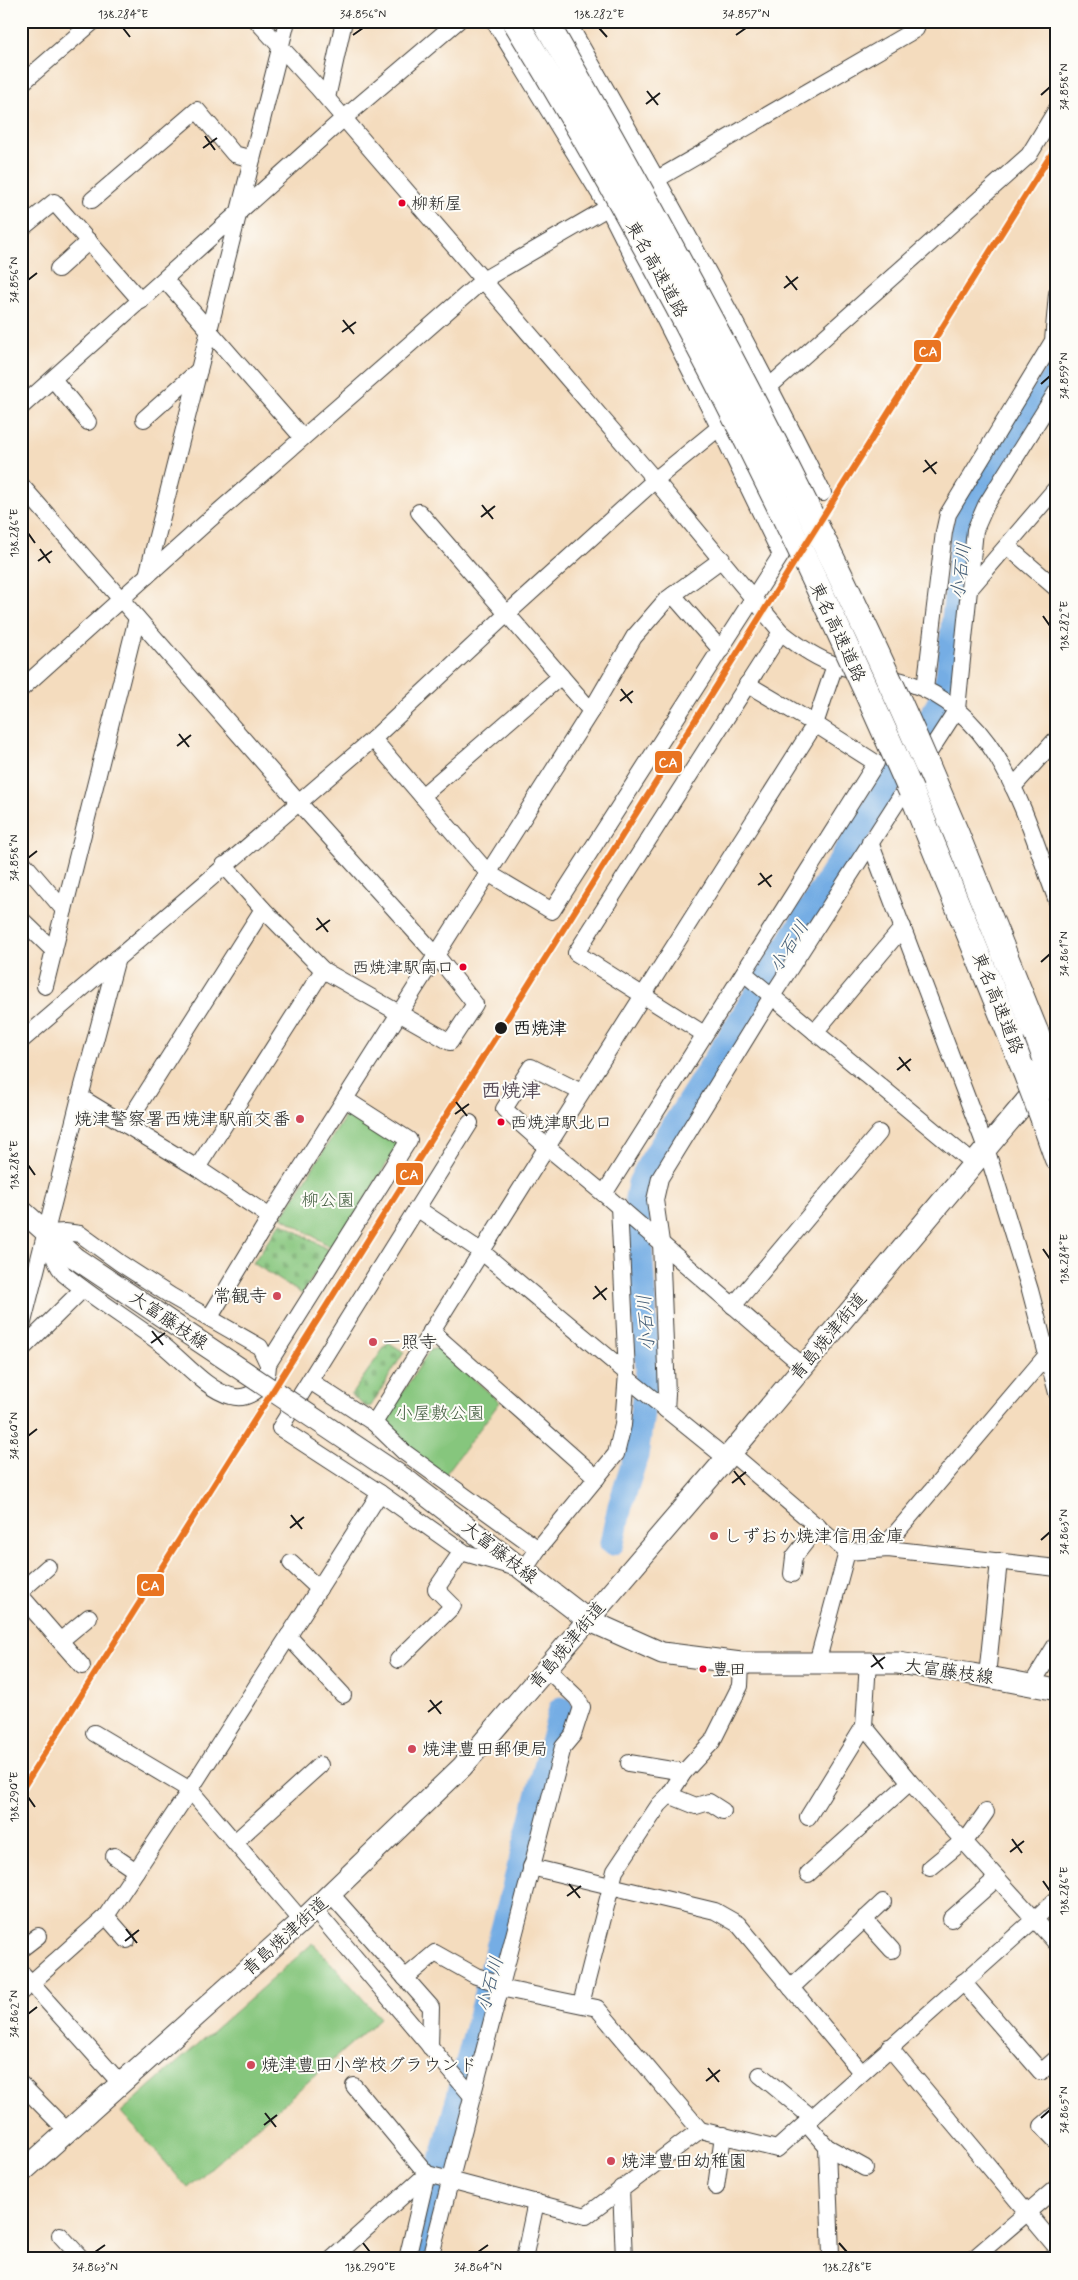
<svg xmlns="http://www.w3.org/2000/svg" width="1078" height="2280" font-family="Mynerve,'Klee One',sans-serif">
	<defs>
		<pattern id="cemetery-stones" width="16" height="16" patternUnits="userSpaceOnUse" patternTransform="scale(1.25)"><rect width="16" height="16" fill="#86c67d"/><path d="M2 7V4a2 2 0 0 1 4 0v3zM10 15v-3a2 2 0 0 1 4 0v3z" fill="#73aa6b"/></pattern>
	</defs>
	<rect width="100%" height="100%" fill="#fdfcf7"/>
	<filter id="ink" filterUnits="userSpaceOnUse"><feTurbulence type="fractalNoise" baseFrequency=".02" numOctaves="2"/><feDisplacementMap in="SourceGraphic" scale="10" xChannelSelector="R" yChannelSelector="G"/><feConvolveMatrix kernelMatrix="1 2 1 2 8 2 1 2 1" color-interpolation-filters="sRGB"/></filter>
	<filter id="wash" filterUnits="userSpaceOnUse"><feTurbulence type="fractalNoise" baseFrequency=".0096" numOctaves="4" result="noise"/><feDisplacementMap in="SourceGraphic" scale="20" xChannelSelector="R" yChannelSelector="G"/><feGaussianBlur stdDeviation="1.12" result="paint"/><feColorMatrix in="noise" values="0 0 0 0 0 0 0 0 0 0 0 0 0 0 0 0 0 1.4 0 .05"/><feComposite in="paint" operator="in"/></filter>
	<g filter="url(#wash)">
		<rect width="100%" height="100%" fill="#f4dcbe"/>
		<g fill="#86c67d" stroke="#51714c">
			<path d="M348 1112H356L396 1139 397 1147 334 1249 282 1217Z"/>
			<path d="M438 1348 500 1402 445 1475C424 1461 395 1445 385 1420L430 1350Z"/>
			<path d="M313 1943 380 2018 188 2188 121 2112Z"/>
		</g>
		<g fill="url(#cemetery-stones)" stroke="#51714c">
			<path d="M281 1222 330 1251 302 1294 253 1263Z"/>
			<path d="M388 1342 404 1352 371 1406 366 1407 351 1395Z"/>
		</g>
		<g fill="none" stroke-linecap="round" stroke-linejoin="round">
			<g stroke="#75ade4" stroke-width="25">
				<path d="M612 1543 620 1506 636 1456 648 1370 637 1198 640 1183 648 1167 937 707 944 693 948 676 963 531 971 507 1057 373"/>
				<path d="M416 2259 561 1709"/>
			</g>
		</g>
	</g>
	<g filter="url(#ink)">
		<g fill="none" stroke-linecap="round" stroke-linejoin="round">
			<g stroke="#3c3934" stroke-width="18">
				<g id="minor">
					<path d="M257 21 317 87 655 480 781 632C797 645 815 658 836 665 860 673 885 675 909 683 1002 714 1026 820 1057 901"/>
					<path d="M567 21C656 177 744 332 823 493"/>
					<path d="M21 84 94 21"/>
					<path d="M327 98 344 21"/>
					<path d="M92 200 197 110 234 154 252 159"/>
					<path d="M21 229 54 202 141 301"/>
					<path d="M58 269 89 241"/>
					<path d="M165 280 302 437"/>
					<path d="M53 379 88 422"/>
					<path d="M21 407 344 118 458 21"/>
					<path d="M144 419 199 370"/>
					<path d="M21 485 299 803 436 955 475 1004 450 1042 323 970 263 909 224 865"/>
					<path d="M419 512 591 711"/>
					<path d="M1007 546 1057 589"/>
					<path d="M147 576 287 21"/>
					<path d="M968 591 1057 487"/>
					<path d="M673 595 721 650"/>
					<path d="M21 689 209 520 483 280 916 29"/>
					<path d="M925 689 944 532 948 514 1053 341 1057 294"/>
					<path d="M373 739 488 873 552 911 781 555 720 429 607 206 494 21"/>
					<path d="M1013 787 1057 738"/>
					<path d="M422 796 561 676"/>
					<path d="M870 842 986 1148 1030 1290 1057 1393"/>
					<path d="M21 860 64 910"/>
					<path d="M21 919 54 951"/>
					<path d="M117 958 80 1097 197 1168 270 1217"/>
					<path d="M744 973 974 1164"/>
					<path d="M45 986 137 618"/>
					<path d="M815 1032 903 927"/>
					<path d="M704 1034 576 953 781 632"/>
					<path d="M21 1041 373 739 508 613 655 480 770 386 1029 155 1057 109"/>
					<path d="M126 1125 263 909"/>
					<path d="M197 1168 323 970"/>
					<path d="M604 1194 876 763 815 724 747 684"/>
					<path d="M619 1206 627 1373"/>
					<path d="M418 1209 482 1252 627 1373 623 1425 616 1454 538 1549 524 1570 465 1553 380 1493 280 1428 470 1123"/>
					<path d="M733 1306 879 1133"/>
					<path d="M210 1317 270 1217 591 711 634 637 666 600 722 559"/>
					<path d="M21 1330 80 1097"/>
					<path d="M431 1331 597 1478"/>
					<path d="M21 1350 83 1289"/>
					<path d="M268 1364 260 1347 171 1296 120 1263 80 1234 65 1232 47 1233C51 1249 54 1262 64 1274 96 1300 131 1321 164 1346 184 1362 207 1390 231 1396 251 1402 269 1383 268 1364L409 1140 345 1099"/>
					<path d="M803 1366 604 1194 547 1147 815 724 835 665"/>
					<path d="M627 1378 726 1458"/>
					<path d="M310 1381 374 1423 404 1452 538 1549"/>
					<path d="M666 1410 667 1394 661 1242 655 1200 660 1178 772 996 957 709 975 530 986 505 1057 391"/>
					<path d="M374 1423 547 1147 504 1109 531 1067 581 1092"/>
					<path d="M731 1453 847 1552"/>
					<path d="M888 1549 889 1541 1046 1356"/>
					<path d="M291 1563 319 1589"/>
					<path d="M792 1574 794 1557 818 1526"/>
					<path d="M21 1591 48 1567"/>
					<path d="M21 1596 82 1666"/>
					<path d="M288 1636 343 1695"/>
					<path d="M60 1641 89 1617"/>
					<path d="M398 1660 453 1606 436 1589 462 1551"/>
					<path d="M868 1662 864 1726 910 1782 1057 1944"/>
					<path d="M817 1663 847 1552 888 1549 1057 1568"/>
					<path d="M987 1676 999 1561"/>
					<path d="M1032 1684 1057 1643"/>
					<path d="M94 1733 190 1790 302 1921"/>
					<path d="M629 1763 684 1772"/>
					<path d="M669 1795 696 1806 709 1802 723 1811"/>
					<path d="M808 1817 864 1726"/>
					<path d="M235 1842 320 1765"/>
					<path d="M114 1856 136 1871"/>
					<path d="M531 1867 715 1911 738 1924 861 2072"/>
					<path d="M930 1868 969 1836 986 1812"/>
					<path d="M808 1874 910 1782"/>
					<path d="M331 1894 431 2007 430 2047"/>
					<path d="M314 1909 472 2096"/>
					<path d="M106 1916 127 1940"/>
					<path d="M864 1919 892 1950"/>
					<path d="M951 1919 997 1878"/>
					<path d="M21 1949 38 1936"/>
					<path d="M21 1972 121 2084"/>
					<path d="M405 1978 435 1953 476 1976 501 1984"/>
					<path d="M963 1982 1041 2072 1057 2058"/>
					<path d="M500 1988 597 2008 700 2130"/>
					<path d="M791 1988 883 1902"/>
					<path d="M21 1992 106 1916 190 1790 380 1493"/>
					<path d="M581 2004 615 1871 659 1805 669 1795 684 1772 712 1742 740 1686 741 1663"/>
					<path d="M889 2047 1057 2248"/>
					<path d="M760 2075 811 2117"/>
					<path d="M21 2084 68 2132"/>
					<path d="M354 2086 427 2174 407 2259"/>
					<path d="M1057 2113 1042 2126 1057 2142"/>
					<path d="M806 2123 827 2147 865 2168"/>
					<path d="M827 2147 831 2255 834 2259"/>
					<path d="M716 2187 723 2135"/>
					<path d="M621 2188 624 2259"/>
					<path d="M60 2235 82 2259"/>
					<path d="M332 2259 427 2174 586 2216 700 2130 777 2149 1057 1899"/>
					<path d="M430 2259 563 1747 573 1735 582 1707 577 1698 547 1669"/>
					<path d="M524 2259 536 2202"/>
					<path d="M973 2259 1057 2187"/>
				</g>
			</g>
			<g stroke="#3c3934" stroke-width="23">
				<g id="major">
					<path d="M21 1210 75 1258"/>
					<path d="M409 1482 588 1620 662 1653 741 1663H898L972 1674 1057 1690"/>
					<path d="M21 2173 302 1921 462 1767 731 1453 1042 1082"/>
				</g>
			</g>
			<g stroke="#3c3934" stroke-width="27">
				<g id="highway">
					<path d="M927 765 956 833 1036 1033"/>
					<path d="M911 791 1025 1071"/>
					<path d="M1043 1118 1057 1158"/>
				</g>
			</g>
			<use href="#minor" stroke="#fff" stroke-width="16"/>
			<use href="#major" stroke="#fff" stroke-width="21"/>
			<use href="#highway" stroke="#fff" stroke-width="25"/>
			<g stroke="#3c3934" stroke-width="23" stroke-linecap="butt">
				<path id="major-bridge" d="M75 1258 409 1482"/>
			</g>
			<g stroke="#3c3934" stroke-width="27" stroke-linecap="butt">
				<g id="highway-bridge">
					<path d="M515 21C666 267 795 527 911 791"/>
					<path d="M545 21C683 263 816 509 927 765"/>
					<path d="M1036 1033 1057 1089"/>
					<path d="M1025 1071 1043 1118"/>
				</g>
			</g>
			<use href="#major-bridge" stroke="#fff" stroke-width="21"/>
			<use href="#highway-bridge" stroke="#fff" stroke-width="25"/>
			<g stroke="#fdfcf7" stroke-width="10">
				<path id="rail-1" d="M21 1791 1057 145"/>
			</g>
			<use href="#rail-1" stroke="#e97421" stroke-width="6"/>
		</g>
	</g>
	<path fill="none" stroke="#1c1c1c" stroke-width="2" d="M123 28 130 37M599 28 607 37M353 35 363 28M736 35 746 28M647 91 658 105M1041 95 1050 87M646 104 660 93M205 136 215 150M203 148 217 138M786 276 797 290M28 280 37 273M784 288 798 277M343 320 354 334M342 332 356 322M1041 384 1050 376M925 460 936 474M923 472 937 462M482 505 493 519M481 517 495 506M28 533 35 543M40 549 50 563M38 561 52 551M1043 616 1050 626M621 689 632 703M620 701 633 691M179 734 189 747M177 746 191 735M28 858 37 851M760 873 771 887M758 885 772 875M317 918 328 932M316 930 330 920M1041 962 1050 954M899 1057 910 1071M897 1070 911 1059M456 1102 467 1116M455 1114 469 1104M28 1165 35 1175M1043 1249 1050 1259M595 1286 606 1300M593 1299 607 1288M152 1331 163 1345M151 1343 165 1333M28 1436 37 1429M734 1471 745 1485M732 1483 746 1472M291 1515 302 1529M290 1528 304 1517M1041 1540 1050 1532M873 1655 883 1669M871 1667 885 1657M430 1700 441 1714M428 1712 442 1701M28 1797 35 1807M1012 1839 1022 1853M1010 1852 1024 1841M1043 1881 1050 1891M569 1884 580 1898M567 1896 581 1886M126 1929 137 1943M125 1941 139 1930M28 2014 37 2007M708 2068 719 2082M706 2081 720 2070M265 2113 276 2127M1041 2118 1050 2110M264 2125 277 2115M363 2243 370 2252M839 2243 847 2252M95 2252 105 2245M478 2252 488 2245"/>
	<g fill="#e4002b" stroke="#fdfcf7" stroke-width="2">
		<circle cx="402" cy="203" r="4.5"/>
		<circle cx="463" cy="967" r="4.5"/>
		<circle cx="501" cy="1122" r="4.5"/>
		<circle cx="703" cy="1669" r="4.5"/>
	</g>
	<circle fill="#1c1c1c" stroke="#fdfcf7" stroke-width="2" cx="501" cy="1028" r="7"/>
	<g fill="#d1495b" stroke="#fdfcf7" stroke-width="2">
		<circle cx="300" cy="1119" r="5"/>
		<circle cx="277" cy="1296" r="5"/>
		<circle cx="373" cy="1342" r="5"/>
		<circle cx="714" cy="1536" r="5"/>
		<circle cx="412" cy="1749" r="5"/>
		<circle cx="251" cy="2065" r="5"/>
		<circle cx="611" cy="2161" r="5"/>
	</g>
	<g text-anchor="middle" stroke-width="4" stroke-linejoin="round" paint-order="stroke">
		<g font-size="17" fill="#1c1c1c" stroke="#fdfcf7" text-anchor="start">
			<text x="411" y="209">柳新屋</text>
			<text x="454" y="973" text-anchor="end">西焼津駅南口</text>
			<text x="510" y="1128">西焼津駅北口</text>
			<text x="712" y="1675">豊田</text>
		</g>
		<g font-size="18" fill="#1c1c1c" stroke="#fdfcf7">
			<text transform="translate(657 269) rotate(61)" y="6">東名高速道路</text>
			<text transform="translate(838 632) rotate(65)" y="6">東名高速道路</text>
			<text transform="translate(998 1003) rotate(68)" y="6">東名高速道路</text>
			<text transform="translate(169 1320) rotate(34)" y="6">大富藤枝線</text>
			<text transform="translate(828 1336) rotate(-50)" y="6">青島焼津街道</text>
			<text transform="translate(500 1552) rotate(38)" y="6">大富藤枝線</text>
			<text transform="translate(567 1645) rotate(-50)" y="6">青島焼津街道</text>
			<text transform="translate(949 1671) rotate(8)" y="6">大富藤枝線</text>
			<text transform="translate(285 1936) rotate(-42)" y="6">青島焼津街道</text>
		</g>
		<g font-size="18" font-weight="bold" fill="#1c1c1c" stroke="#fdfcf7" text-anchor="start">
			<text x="513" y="1034">西焼津</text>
		</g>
		<g font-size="18" fill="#1c1c1c" stroke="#fdfcf7" text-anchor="start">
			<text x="290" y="1125" text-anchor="end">焼津警察署西焼津駅前交番</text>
			<text x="267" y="1302" text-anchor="end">常観寺</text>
			<text x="383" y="1348">一照寺</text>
			<text x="724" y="1542">しずおか焼津信用金庫</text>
			<text x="422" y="1755">焼津豊田郵便局</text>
			<text x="261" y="2071">焼津豊田小学校グラウンド</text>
			<text x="621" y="2167">焼津豊田幼稚園</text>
		</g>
		<g font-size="18" fill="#466043" stroke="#fdfcf7">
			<text x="328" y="1206">柳公園</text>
			<text x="440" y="1419">小屋敷公園</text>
		</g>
		<g font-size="19" font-style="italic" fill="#445d76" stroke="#fdfcf7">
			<text transform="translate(960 571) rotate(-83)" y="7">小石川</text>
			<text transform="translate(788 946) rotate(-58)" y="7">小石川</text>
			<text transform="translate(645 1323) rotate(-94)" y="7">小石川</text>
			<text transform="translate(489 1984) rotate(-75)" y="7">小石川</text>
		</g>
		<g font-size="20" font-weight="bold" fill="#584c59" stroke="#fdfcf7">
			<text x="511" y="1097">西焼津</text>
		</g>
	</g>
	<g stroke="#fdfcf7" stroke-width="2">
		<rect x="913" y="339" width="29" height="24" rx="5" fill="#e97421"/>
		<rect x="654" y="750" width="29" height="24" rx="5" fill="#e97421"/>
		<rect x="395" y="1162" width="29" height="24" rx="5" fill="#e97421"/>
		<rect x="136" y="1573" width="29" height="24" rx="5" fill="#e97421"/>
	</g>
	<g font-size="14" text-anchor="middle" font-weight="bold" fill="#fff">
		<text x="928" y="356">CA</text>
		<text x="668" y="767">CA</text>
		<text x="409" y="1179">CA</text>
		<text x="150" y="1590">CA</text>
	</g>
	<rect width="1078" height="2280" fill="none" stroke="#fdfcf7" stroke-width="55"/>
	<rect x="28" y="28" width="1022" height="2224" fill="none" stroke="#1c1c1c" stroke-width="2"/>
	<g font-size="12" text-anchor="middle" fill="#1c1c1c">
		<text x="123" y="18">138.284°E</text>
		<text x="363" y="18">34.856°N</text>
		<text x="599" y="18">138.282°E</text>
		<text x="746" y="18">34.857°N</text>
		<text transform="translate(1064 87) rotate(-90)" y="4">34.858°N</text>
		<text transform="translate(14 280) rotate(-90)" y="4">34.856°N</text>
		<text transform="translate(1064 376) rotate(-90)" y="4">34.859°N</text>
		<text transform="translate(14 533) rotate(-90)" y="4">138.286°E</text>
		<text transform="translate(1064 626) rotate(-90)" y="4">138.282°E</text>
		<text transform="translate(14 858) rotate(-90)" y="4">34.858°N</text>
		<text transform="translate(1064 954) rotate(-90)" y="4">34.861°N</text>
		<text transform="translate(14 1165) rotate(-90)" y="4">138.288°E</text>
		<text transform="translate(1064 1259) rotate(-90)" y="4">138.284°E</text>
		<text transform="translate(14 1436) rotate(-90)" y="4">34.860°N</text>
		<text transform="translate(1064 1532) rotate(-90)" y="4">34.863°N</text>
		<text transform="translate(14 1797) rotate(-90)" y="4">138.290°E</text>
		<text transform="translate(1064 1891) rotate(-90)" y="4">138.286°E</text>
		<text transform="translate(14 2014) rotate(-90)" y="4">34.862°N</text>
		<text transform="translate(1064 2110) rotate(-90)" y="4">34.865°N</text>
		<text x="95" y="2271">34.863°N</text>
		<text x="370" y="2271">138.290°E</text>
		<text x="478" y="2271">34.864°N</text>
		<text x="847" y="2271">138.288°E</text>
	</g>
</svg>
